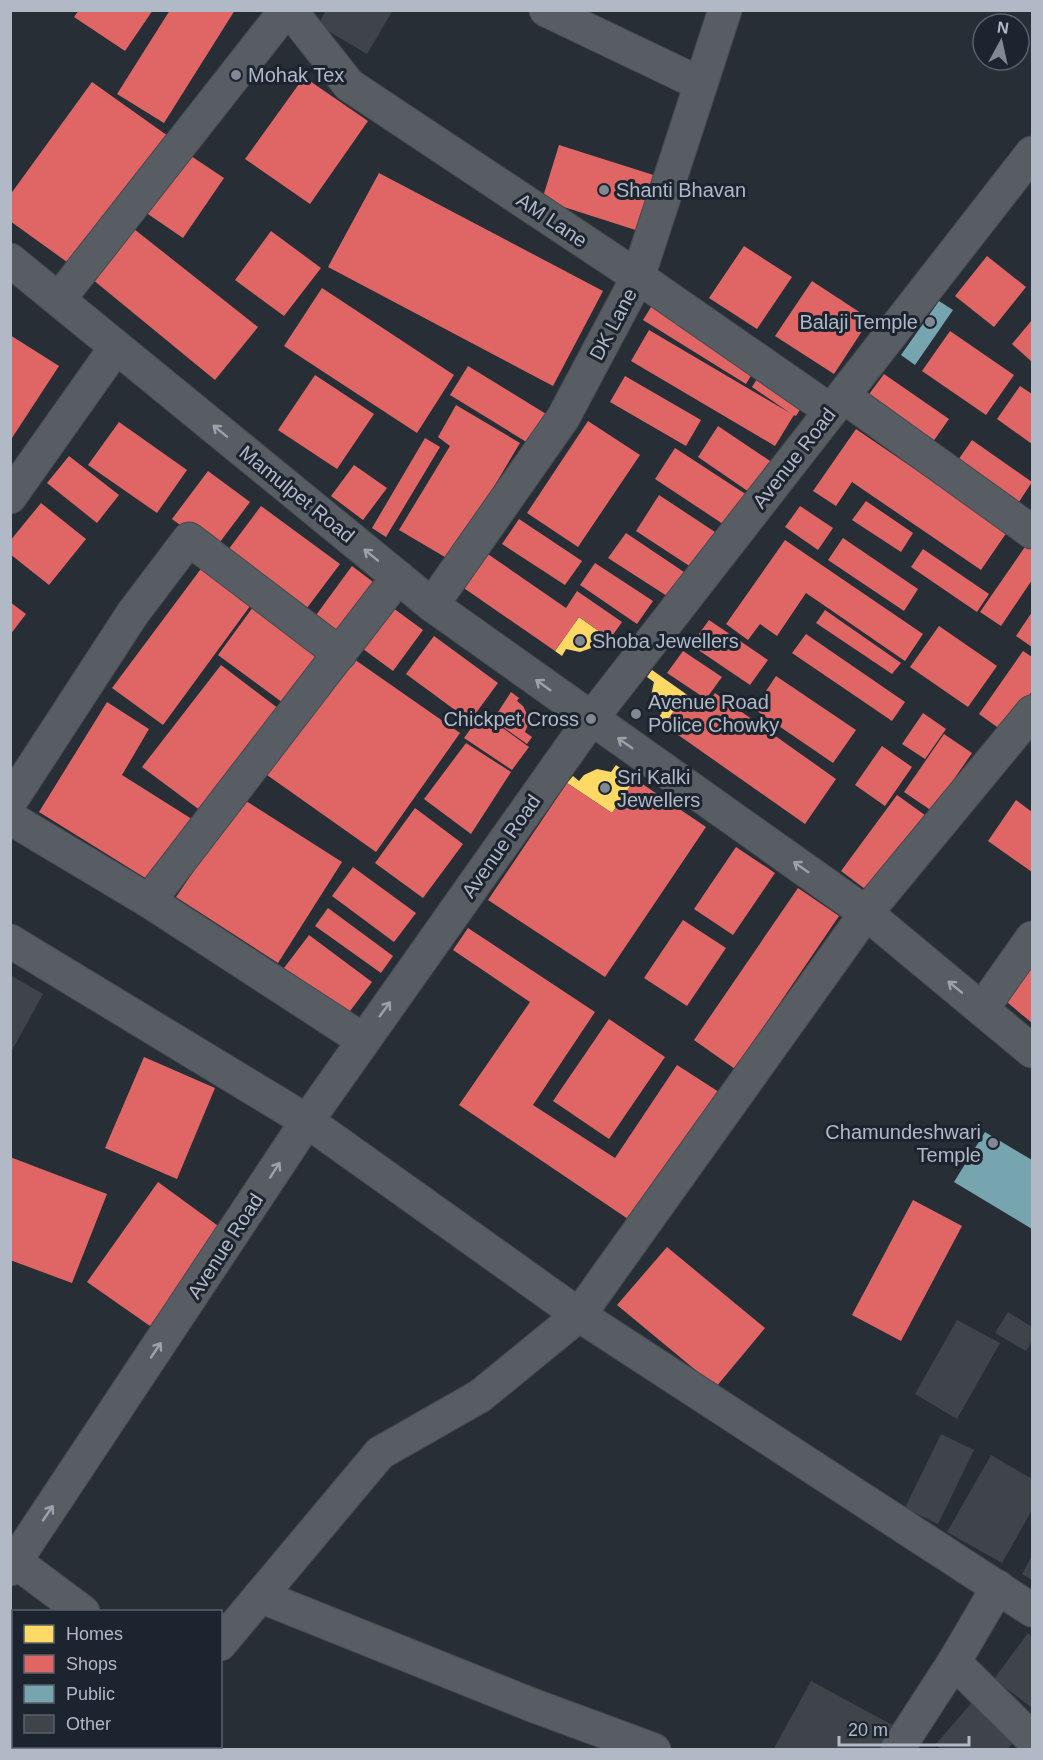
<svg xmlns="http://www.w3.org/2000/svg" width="1043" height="1760" font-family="Helvetica,sans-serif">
	<rect width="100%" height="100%" fill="#282e35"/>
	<g fill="#ffd966">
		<path d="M579 617 610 639 605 646 598 642 594 647 580 652 566 649 562 656 555 651Z"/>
		<path d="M652 670 686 694 664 725 657 719 662 713 657 708 651 696 654 682 647 677Z"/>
		<path d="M616 765 635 779 612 813 567 783 573 776 579 781 584 775 597 769 611 772Z"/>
	</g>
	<g fill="#e06666">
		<path d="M79 10H153L125 51 74 17Z"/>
		<path d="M170 10H235L164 123 117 94Z"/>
		<path d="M304 77 368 121 310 204 245 159Z"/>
		<path d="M92 82 168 136 74 267 10 221V195Z"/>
		<path d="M559 145 666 179 648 234 542 200Z"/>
		<path d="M185 152 224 178 183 238 145 212Z"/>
		<path d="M379 173 603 291 553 386 328 267Z"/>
		<path d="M134 229 258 327 215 380 92 279Z"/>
		<path d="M271 231 321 268 284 316 235 280Z"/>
		<path d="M744 246 792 277 757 329 709 298Z"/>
		<path d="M987 256 1026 287 994 327 955 296Z"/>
		<path d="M812 281 870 319 834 374 775 336Z"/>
		<path d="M322 288 454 375 417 433 284 346Z"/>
		<path d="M656 299 759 362 746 384 643 320Z"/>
		<path d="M1032 320V362L1012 344Z"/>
		<path d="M649 330 790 413 752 387 764 368 808 397 796 416 794 415 775 446 631 361Z"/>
		<path d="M950 331 1014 375 986 415 922 371Z"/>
		<path d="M10 335 59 366 10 441Z"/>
		<path d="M468 366 551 417 533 446 450 395Z"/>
		<path d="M884 374 949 419 930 446 864 401Z"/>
		<path d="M315 375 374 414 337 469 278 430Z"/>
		<path d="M625 376 701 420 686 446 610 402Z"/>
		<path d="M1020 386 1032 394V444L997 419Z"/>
		<path d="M456 405 520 443 450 560 399 530 450 446 438 437Z"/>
		<path d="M588 421 640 455 578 547 527 513Z"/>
		<path d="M119 422 187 470 157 513 88 465Z"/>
		<path d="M718 426 773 463 752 494 698 457Z"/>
		<path d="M856 429 1007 532 981 570 852 482 836 506 813 491Z"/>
		<path d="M425 438 440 447 386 537 372 528Z"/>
		<path d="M972 440 1032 482 1017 505 956 463Z"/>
		<path d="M675 448 747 495 726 526 655 479Z"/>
		<path d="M69 456 119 495 97 523 47 483Z"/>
		<path d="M354 465 387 488 363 520 331 496Z"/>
		<path d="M208 471 250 502 214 550 172 519Z"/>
		<path d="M659 495 715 532 691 567 636 531Z"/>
		<path d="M866 501 913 533 901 552 852 520Z"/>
		<path d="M41 503 86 539 49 585 10 554V541Z"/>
		<path d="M261 506 340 564 304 612 225 554Z"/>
		<path d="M800 506 833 528 818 550 785 527Z"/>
		<path d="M519 519 582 561 565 585 502 544Z"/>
		<path d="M626 533 684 572 667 596 608 558Z"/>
		<path d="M843 538 918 589 904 611 828 560Z"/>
		<path d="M785 540 923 634 905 661 806 593 777 636 760 624 748 640 726 624Z"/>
		<path d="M1029 541 1032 544V580L1001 626 980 612Z"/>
		<path d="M923 549 989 594 977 612 911 567Z"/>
		<path d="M482 550 566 608 577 591 622 622 610 639 579 617 555 651 458 584Z"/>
		<path d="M595 563 653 601 637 624 580 585Z"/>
		<path d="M203 566 253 602 163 725 112 688Z"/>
		<path d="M352 566 381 588 340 643 311 622Z"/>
		<path d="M10 602 26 614 10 635Z"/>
		<path d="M389 605 423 630 393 671 359 646Z"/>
		<path d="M253 607 330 665 294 711 218 655Z"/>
		<path d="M825 610 901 663 892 674 816 623Z"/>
		<path d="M1032 612V647L1016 636Z"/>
		<path d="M709 620 768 660 750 685 691 645Z"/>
		<path d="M939 626 997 666 968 707 910 667Z"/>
		<path d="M806 634 905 702 892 721 792 653Z"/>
		<path d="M434 636 498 683 470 721 406 674Z"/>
		<path d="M683 651 722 677 706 699 667 673Z"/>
		<path d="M1023 651 1032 657V691L1004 732 979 714Z"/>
		<path d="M351 657 460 733 376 852 267 775Z"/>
		<path d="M221 665 279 709 201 811 142 767Z"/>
		<path d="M776 676 856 730 833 763 754 709Z"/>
		<path d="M511 692 519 698 517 701 523 706 526 712 528 725 525 732 532 737 527 744 493 720Z"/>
		<path d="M715 693 836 779 805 824 664 725 686 694 705 707Z"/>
		<path d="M107 702 149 729 122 775 195 821 155 884 39 812Z"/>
		<path d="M482 713 529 747 512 770 464 738Z"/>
		<path d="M923 713 946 729 925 759 902 744Z"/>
		<path d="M944 734 972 753 932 811 904 792Z"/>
		<path d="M466 743 511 772 471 834 424 799Z"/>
		<path d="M882 746 912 767 885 806 855 785Z"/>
		<path d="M635 779 706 827 605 977 488 900 567 783 612 813Z"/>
		<path d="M897 795 929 818 873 895 841 871Z"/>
		<path d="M243 799 342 862 278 963 176 897Z"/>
		<path d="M1016 800 1032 812V872L988 841Z"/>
		<path d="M415 808 463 844 423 898 375 863Z"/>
		<path d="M736 847 775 873 733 935 694 909Z"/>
		<path d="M353 867 416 913 394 942 332 896Z"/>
		<path d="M798 888 839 916 735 1069 694 1040Z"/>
		<path d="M328 908 393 956 381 973 315 926Z"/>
		<path d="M683 920 726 948 687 1006 644 978Z"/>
		<path d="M468 928 595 1012 533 1105 615 1158 677 1065 719 1092 631 1221 459 1105 530 1002 453 950Z"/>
		<path d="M309 935 372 982 344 1019 281 972Z"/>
		<path d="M1032 960V1023L1002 998Z"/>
		<path d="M609 1019 665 1057 609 1139 553 1101Z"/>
		<path d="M144 1057 215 1088 177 1179 105 1148Z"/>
		<path d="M10 1157 107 1194 72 1283 10 1260Z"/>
		<path d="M158 1182 221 1228 150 1326 87 1282Z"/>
		<path d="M913 1200 962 1226 901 1341 852 1315Z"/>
		<path d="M667 1247 765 1328 716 1387 617 1305Z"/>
	</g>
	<g fill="#76a5af">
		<path d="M939 301 953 310 915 365 901 355Z"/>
		<path d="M985 1132 1032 1160V1229L954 1182Z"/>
	</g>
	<g fill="#3f444a">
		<path d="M326 10H393L367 54 318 25Z"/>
		<path d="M10 975 43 994 10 1054Z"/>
		<path d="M1008 1312 1032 1327V1341L1026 1351 995 1333Z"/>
		<path d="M957 1320 1000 1343 957 1419 915 1394Z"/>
		<path d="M941 1434 974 1450 938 1524 905 1508Z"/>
		<path d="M991 1455 1032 1479V1510L1002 1563 947 1532Z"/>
		<path d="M1032 1556V1580L1022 1574Z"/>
		<path d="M1028 1633 1032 1637V1708L994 1679Z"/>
		<path d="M811 1681 896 1727 884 1750H773Z"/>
		<path d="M974 1700 1017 1737 1007 1750H942L936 1744Z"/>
	</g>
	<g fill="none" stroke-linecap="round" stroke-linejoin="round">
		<g stroke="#464a50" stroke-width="35">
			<g id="minor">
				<path d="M290 10 349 85 638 277 831 411"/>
				<path d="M546 10 701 84"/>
				<path d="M59 299 286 10"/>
				<path d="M843 396 1032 532"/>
				<path d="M10 497 116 347"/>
				<path d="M432 605 563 418 638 277 725 10"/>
				<path d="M10 802 133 613 189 539 340 654"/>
				<path d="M10 818 149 901 363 1040"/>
				<path d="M149 901 398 577"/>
				<path d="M10 941 307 1121 579 1315 1032 1610"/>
				<path d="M982 1009 1032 938"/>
				<path d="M16 1562 83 1612"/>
				<path d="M260 1596 532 1705 654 1750"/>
				<path d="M220 1644 380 1453 480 1396 579 1315 866 913 1032 712"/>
				<path d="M954 1662 1032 1739"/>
				<path d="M141 1746 147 1750"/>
				<path d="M897 1750 954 1662 998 1587"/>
			</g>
		</g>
		<g stroke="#464a50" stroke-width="35">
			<g id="tertiary">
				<path d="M10 260 432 605 866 913 1032 1051"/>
				<path d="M10 1569 307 1121 591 719 1032 153"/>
			</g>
		</g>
		<use href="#minor" stroke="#585c63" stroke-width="33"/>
		<use href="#tertiary" stroke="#585c63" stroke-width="33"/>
	</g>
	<defs><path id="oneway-shaft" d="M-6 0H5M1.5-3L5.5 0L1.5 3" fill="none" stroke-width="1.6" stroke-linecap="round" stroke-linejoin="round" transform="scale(1.5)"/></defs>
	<g stroke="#9ca2ad">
		<use href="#oneway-shaft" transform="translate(220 431) rotate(-141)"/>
		<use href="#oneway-shaft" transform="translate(371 555) rotate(-141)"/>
		<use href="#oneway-shaft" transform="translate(543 685) rotate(-144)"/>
		<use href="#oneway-shaft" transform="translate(625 743) rotate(-145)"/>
		<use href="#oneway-shaft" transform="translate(801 867) rotate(-145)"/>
		<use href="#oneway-shaft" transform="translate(955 987) rotate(-141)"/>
		<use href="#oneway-shaft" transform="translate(385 1009) rotate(-54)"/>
		<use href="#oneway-shaft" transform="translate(275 1170) rotate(-57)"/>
		<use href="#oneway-shaft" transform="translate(156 1350) rotate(-56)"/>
		<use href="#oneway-shaft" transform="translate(48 1513) rotate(-56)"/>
	</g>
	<g fill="#828893" stroke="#1c242f" stroke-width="2">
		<circle cx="236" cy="75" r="6"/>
		<circle cx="604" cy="190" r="6"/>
		<circle cx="930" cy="322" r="6"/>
		<circle cx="580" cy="641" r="6"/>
		<circle cx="636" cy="714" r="6"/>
		<circle cx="591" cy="719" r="6"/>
		<circle cx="605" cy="788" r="6"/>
		<circle cx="993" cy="1143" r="6"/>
	</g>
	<g text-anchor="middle" stroke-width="6" stroke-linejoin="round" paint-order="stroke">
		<g font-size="20" fill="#b2b9c6" stroke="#1c242f" text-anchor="start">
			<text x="248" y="82">Mohak Tex</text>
			<text x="616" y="197">Shanti Bhavan</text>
			<text x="918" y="329" text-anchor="end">Balaji Temple</text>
			<text x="592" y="648">Shoba Jewellers</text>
			<text x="648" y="709">Avenue Road<tspan x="648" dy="23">Police Chowky</tspan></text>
			<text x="579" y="726" text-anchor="end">Chickpet Cross</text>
			<text x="617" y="784">Sri Kalki<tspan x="617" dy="23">Jewellers</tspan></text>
			<text x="981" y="1139" text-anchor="end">Chamundeshwari<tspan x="981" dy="23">Temple</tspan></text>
		</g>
		<g font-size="20" fill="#b2b9c6" stroke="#1c242f">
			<text transform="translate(552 220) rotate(34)" y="7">AM Lane</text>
			<text transform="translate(613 324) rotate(-62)" y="7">DK Lane</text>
			<text transform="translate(794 458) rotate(-52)" y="7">Avenue Road</text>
			<text transform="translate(297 494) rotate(39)" y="7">Mamulpet Road</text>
			<text transform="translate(501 846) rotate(-55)" y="7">Avenue Road</text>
			<text transform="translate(225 1246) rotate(-57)" y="7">Avenue Road</text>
		</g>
	</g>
	<rect width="1043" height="1760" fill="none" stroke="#b2b9c6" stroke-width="24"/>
	<rect x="12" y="1610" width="210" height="138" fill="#1c242f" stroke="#58606b" stroke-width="1.5"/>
	<rect x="24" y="1625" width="30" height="18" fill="#ffd966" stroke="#58606b" stroke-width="1.5"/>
	<text x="66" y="1640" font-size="18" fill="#b2b9c6">Homes</text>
	<rect x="24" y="1655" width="30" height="18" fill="#e06666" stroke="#58606b" stroke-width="1.5"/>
	<text x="66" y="1670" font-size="18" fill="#b2b9c6">Shops</text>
	<rect x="24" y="1685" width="30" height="18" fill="#76a5af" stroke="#58606b" stroke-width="1.5"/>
	<text x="66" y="1700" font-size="18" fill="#b2b9c6">Public</text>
	<rect x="24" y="1715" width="30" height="18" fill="#3f444a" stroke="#58606b" stroke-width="1.5"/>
	<text x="66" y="1730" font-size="18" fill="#b2b9c6">Other</text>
	<g transform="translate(1001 42) rotate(8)"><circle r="28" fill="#1c242f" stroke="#58606b" stroke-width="1.5"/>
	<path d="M0-4.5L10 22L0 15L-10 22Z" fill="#828893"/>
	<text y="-9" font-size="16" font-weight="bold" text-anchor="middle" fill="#b2b9c6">N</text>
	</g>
	<path d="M839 1736v9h130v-9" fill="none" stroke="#b2b9c6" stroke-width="3"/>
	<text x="848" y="1736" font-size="18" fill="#b2b9c6" stroke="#1c242f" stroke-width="4.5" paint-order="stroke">20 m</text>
</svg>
